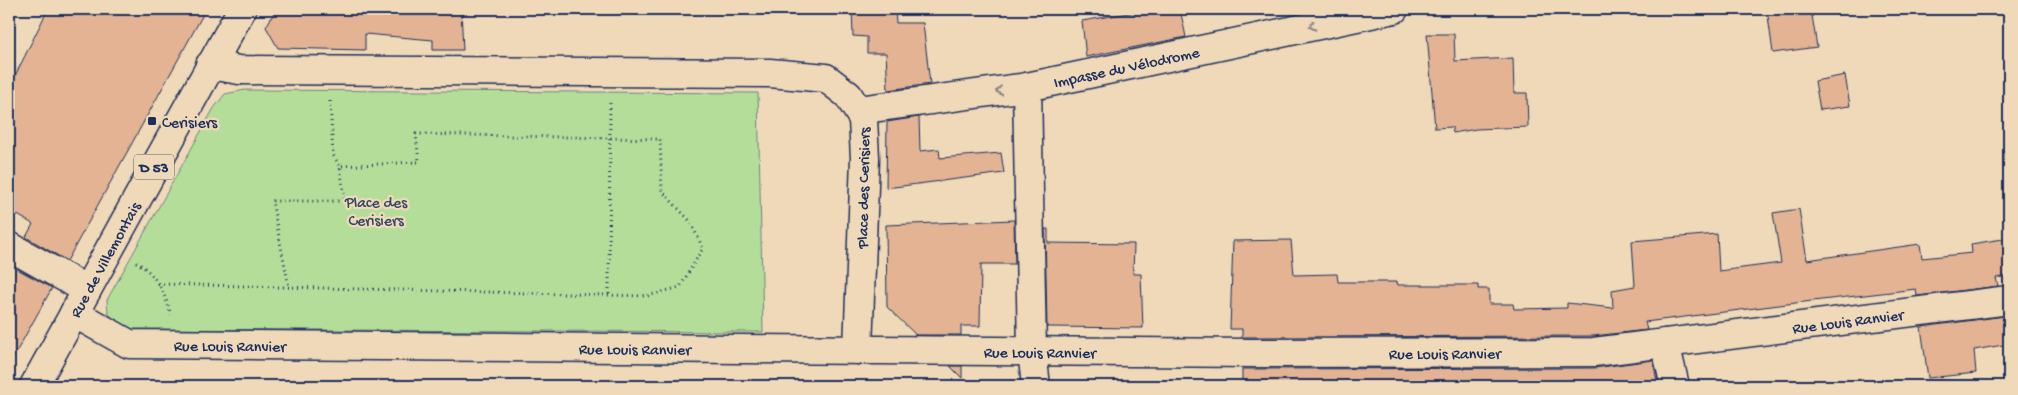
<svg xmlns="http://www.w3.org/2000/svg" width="2018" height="395" font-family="'Gochi Hand',sans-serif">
	<rect width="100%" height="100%" fill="#f0d9b8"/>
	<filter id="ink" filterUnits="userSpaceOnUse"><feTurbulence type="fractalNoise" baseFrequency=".02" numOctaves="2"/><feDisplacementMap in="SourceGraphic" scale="10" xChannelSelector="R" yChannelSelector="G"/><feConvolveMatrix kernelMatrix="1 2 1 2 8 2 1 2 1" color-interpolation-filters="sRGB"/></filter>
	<g filter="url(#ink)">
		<path fill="#b5dd9a" stroke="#68867c" d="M245 90 758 93 763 332 122 329 108 313 107 300 214 108 225 94Z"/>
		<g fill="#e3b394" stroke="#1b2f5e">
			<path d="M48 9H206L67 261 26 237 33 224 9 210V88Z"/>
			<path d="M276 9 461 10 463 50H433V40L365 34V50L278 48 266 27Z"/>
			<path d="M852 9H895L896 23H923L930 84 888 90 886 53H867V37L853 36Z"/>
			<path d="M1152 9H1180L1186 37 1086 57 1082 21Z"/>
			<path d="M1767 9H1811L1817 47 1773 53Z"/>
			<path d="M1427 34H1454L1455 61 1513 58 1514 93H1527L1528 127 1476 129 1453 133 1452 127 1435 128Z"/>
			<path d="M1845 75 1850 106 1820 110 1815 81Z"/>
			<path d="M919 117 920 151 939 149 940 158 1001 153 1004 173 886 188 887 122Z"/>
			<path d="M1799 209 1807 260 1920 244 1922 258 1972 253 1971 244 2009 238V276L1996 278 1998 286 1917 296 1916 289 1787 304 1645 322 1647 330 1593 336 1242 337V329H1230L1233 241 1291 240 1294 275 1337 274 1338 282H1397L1398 285H1478V289H1489V304H1513L1514 309 1567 308V303L1613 308 1612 290 1635 286 1632 241 1717 234 1719 271 1781 263 1773 213Z"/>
			<path d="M1014 220 1015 264H981L980 326H961V335H916L887 307 886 225Z"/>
			<path d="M1045 229H1048V243L1134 244 1133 274H1141L1143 328 1047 327Z"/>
			<path d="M10 265 52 288 9 365V268Z"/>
			<path d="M2005 316 2009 344 1974 350 1976 373 1928 378 1921 327Z"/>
			<path d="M1653 360 1658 386H1242V369L1594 368Z"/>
			<path d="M950 366H962V378Z"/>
		</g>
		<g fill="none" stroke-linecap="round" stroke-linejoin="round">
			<g stroke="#1b2f5e" stroke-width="31">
				<g id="minor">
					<path d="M210 65 239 70 770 73 826 78 848 95 863 119 865 158 858 350"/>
					<path d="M1027 87 1032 351 1036 386"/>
					<path id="s1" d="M858 110 1027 87 1394 9"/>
					<path d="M9 246 87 290"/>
					<path id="s2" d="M74 313 129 344 1254 353 1594 352 2009 300"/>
					<path d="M1665 343 1675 386"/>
				</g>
			</g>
			<g stroke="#1b2f5e" stroke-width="31">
				<g id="major">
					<path id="s3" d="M34 386 242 9"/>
				</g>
			</g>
			<g stroke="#1b2f5e" stroke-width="3" stroke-dasharray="1 4" stroke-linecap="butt">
				<path d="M330 101 333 155 340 166"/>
				<path d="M136 262C156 274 165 293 171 315"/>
				<path d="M158 284 647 296 680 287 703 248 690 221 662 191 660 139 416 134 419 162 340 166 345 201H272L289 287"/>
				<path d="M609 294 610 100"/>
			</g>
			<use href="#minor" stroke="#f0d9b8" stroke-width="28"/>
			<use href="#major" stroke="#f0d9b8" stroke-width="28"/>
		</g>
		<defs><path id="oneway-chevron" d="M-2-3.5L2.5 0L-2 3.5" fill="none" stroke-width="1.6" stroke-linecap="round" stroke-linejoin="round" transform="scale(1.25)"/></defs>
		<g stroke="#86848b">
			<use href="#oneway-chevron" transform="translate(1312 26) rotate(168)"/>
			<use href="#oneway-chevron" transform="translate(999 91) rotate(172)"/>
		</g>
	</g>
	<rect fill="#1b2f5e" stroke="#f0d9b8" stroke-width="2" x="147" y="116" width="10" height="10" rx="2.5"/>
	<g text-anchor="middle" stroke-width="4.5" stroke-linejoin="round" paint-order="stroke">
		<rect fill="#f0d9b8" stroke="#5b6279" stroke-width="1" x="134" y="154.5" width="40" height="25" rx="4"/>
		<g font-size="15" font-weight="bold" fill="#1b2f5e">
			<text x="154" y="172">D 53</text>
		</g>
		<g font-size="16" fill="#1b2f5e" stroke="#f0d9b8">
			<text dy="6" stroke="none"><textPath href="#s1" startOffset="272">Impasse du Vélodrome</textPath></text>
			<text transform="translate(862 188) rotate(-89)" y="6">Place des Cerisiers</text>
			<text dy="6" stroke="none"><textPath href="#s3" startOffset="145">Rue de Villemontais</textPath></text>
			<text dy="6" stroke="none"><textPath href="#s2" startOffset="1784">Rue Louis Ranvier</textPath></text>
			<text dy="6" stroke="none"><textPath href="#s2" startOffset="164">Rue Louis Ranvier</textPath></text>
			<text dy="6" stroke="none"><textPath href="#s2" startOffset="569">Rue Louis Ranvier</textPath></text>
			<text dy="6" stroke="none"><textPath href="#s2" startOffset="974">Rue Louis Ranvier</textPath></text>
			<text dy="6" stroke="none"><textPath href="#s2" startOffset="1379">Rue Louis Ranvier</textPath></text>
		</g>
		<g font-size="16" fill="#1b2f5e" stroke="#f0d9b8" text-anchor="start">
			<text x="162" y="127">Cerisiers</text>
		</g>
		<g font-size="16" fill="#324967" stroke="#f0d9b8">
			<text x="376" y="207">Place des<tspan x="376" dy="18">Cerisiers</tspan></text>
		</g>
	</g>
	<rect width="2018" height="395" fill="none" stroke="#f0d9b8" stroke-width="30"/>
	<rect x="15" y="15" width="1988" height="365" fill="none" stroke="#1b2f5e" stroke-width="2" filter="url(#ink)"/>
</svg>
